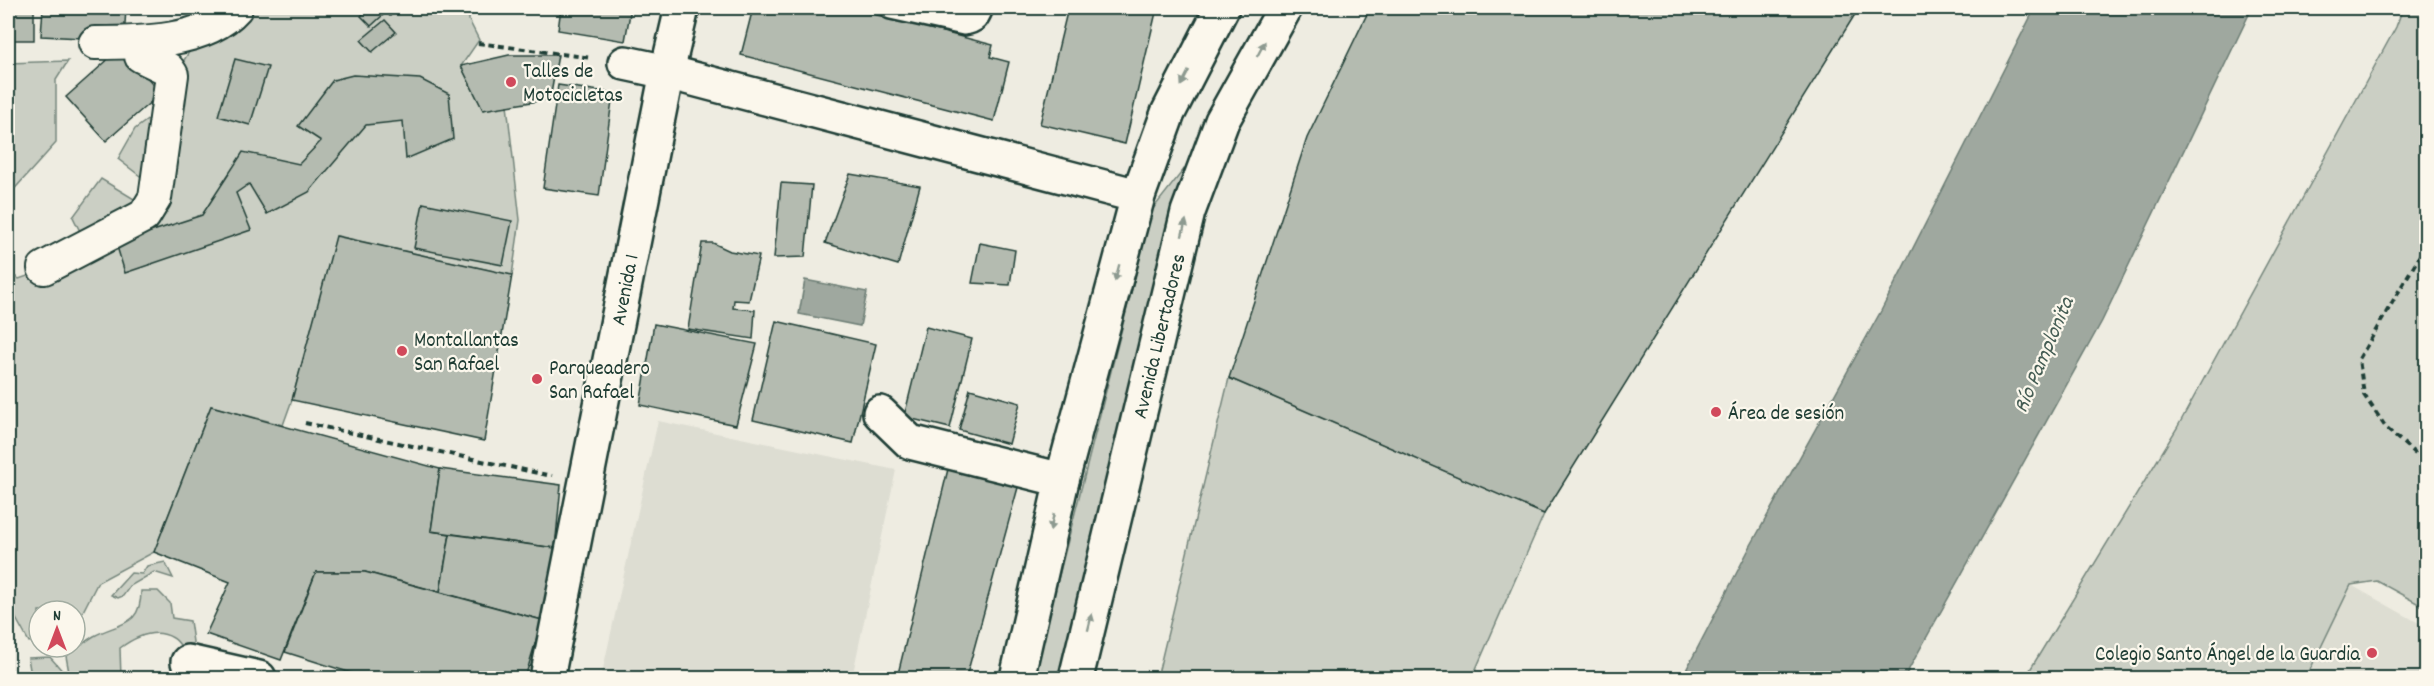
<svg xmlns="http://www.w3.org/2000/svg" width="2434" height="686" font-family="Dekko,sans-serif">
	<rect width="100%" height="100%" fill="#eeece1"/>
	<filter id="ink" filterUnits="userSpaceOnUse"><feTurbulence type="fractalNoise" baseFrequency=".0167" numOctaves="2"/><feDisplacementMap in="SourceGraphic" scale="12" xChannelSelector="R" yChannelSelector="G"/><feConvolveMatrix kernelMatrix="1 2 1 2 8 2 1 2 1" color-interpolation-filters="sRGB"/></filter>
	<g filter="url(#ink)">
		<g fill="#ddddd2">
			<path d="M658 421 896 470 852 678H601Z"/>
			<path d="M2351 585 2426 627V678H2306Z"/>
		</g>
		<g fill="#cbcfc4" stroke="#75867c" stroke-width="1.5">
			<path d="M216 8H469V20L479 40 461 66 483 110 507 105 520 220 512 275 337 236 292 400 283 425 211 406 154 552 98 582 75 627V611H39V640L29 642 8 604V272L19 279 91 254 73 217 101 179 139 202 153 186 118 159 135 129 176 99 181 65Z"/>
			<path d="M2403 8H2426V608L2377 581 2351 585 2306 678H2025L2177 428 2396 27Z"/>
			<path d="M68 61 56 80V143L8 196V63Z"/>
			<path d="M1218 126 1070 678H1033L1152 210Z"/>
			<path d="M1229 378 1544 514 1472 678H1157Z"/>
			<path d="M165 562 173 578 154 572 130 586 123 596 118 598 111 595 131 573 142 574 147 566Z"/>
			<path d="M141 591H158L170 603 172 618 190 621 193 642 190 654C181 650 180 642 173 638 155 627 135 637 120 648L121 678H70L66 656C75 650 84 642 94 636 120 622 141 627 141 591Z"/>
			<path d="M50 657 67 676 66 678H23L31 675 28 658Z"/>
		</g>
		<g fill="#9fa89f" stroke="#6c7d74" stroke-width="1.5">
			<path d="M2035 8H2252L2102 321 1904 678H1682L1750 547 1881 311Z"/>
			<path d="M805 280 867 292 860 326 799 314Z"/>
		</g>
		<g fill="#b4bbb0" stroke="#1f3d34" stroke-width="1.5">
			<rect x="8" y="8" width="26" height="32"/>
			<path d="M43 8H126L124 40 41 36Z"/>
			<path d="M168 8H200V13Z"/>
			<path d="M369 8H375L383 15 371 26 361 16Z"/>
			<path d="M380 8H398L390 16Z"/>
			<path d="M561 8H631L625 41 558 30Z"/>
			<path d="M753 8H850L993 45 990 57 1009 62 994 121 741 55Z"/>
			<path d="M1068 8H1157L1125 144 1040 124Z"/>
			<path d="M1370 8H1859L1544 514 1229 378 1307 138Z"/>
			<path d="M385 20 396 32 372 52 361 40Z"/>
			<path d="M121 48 161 93 106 141 66 97Z"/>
			<path d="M509 55H558L550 99 483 110 461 66Z"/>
			<path d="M235 59 268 67 250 125 218 116Z"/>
			<path d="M353 75 420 79 449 94 453 139 406 159 403 121 366 125 309 192 267 214 249 184 236 193 251 230 125 273 116 243 202 215 243 152 299 164 321 141 298 126 333 80Z"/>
			<path d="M558 85 613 93 599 196 543 188Z"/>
			<path d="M850 174 920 186 898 265 825 243Z"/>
			<path d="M781 183 812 185 805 257 774 258Z"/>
			<path d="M423 203 512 221 503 265 414 248Z"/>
			<path d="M336 236 512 275 484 441 292 400Z"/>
			<path d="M702 243H713L730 251 759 256 749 301 734 300 733 308 755 310 753 339 688 329Z"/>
			<path d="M980 243 1015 250 1010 285 972 283Z"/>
			<path d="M776 321 876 344 853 443 753 420Z"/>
			<path d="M654 324 757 344 736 425 640 405Z"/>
			<path d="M926 327 972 339 950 428 904 417Z"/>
			<path d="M970 389 1020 403 1009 444 959 430Z"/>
			<path d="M211 406 440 469 431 531 450 534 440 592 365 572H316L281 660 206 634 230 582 154 552Z"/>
			<path d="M949 465 1020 480 966 678H897Z"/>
			<path d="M440 469 561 485 555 548 431 531Z"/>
			<path d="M450 534 555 548 542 620 440 592Z"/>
			<path d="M316 572H365L542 620 525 678H367L285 652Z"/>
		</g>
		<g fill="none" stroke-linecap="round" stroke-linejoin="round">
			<g stroke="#1f3d34" stroke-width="26">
				<path id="service" d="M891 8 964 24C976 22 978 19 982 8"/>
			</g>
			<g stroke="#1f3d34" stroke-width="36">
				<g id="pedestrian">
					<path d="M95 43C139 43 205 43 236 8"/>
					<path d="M44 268 144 216 155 198 172 75 168 69 141 56V43"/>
				</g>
			</g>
			<g stroke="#1f3d34" stroke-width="38">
				<g id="minor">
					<path d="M625 63 667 72 1138 196"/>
					<path d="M880 413 910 442 1062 480"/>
					<path d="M188 662 259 678"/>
				</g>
			</g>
			<g stroke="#1f3d34" stroke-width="38">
				<g id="tertiary">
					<path id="s1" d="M547 678 667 72 682 8"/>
				</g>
			</g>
			<g stroke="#1f3d34" stroke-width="38">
				<g id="primary">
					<path d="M1017 678 1062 480 1138 196 1168 113 1222 8"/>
					<path id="s2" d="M1076 678 1188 212 1222 121 1285 8"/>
				</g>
			</g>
			<g stroke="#1f3d34" stroke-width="4" stroke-dasharray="6 4.5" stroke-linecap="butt">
				<path d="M478 43 592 58"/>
				<path d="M2426 245 2359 359 2364 395 2387 429 2426 463"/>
				<path d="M305 423 552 476"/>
			</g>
			<use href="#service" stroke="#fbf7ec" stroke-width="21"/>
			<use href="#pedestrian" stroke="#fbf7ec" stroke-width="32"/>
			<use href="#minor" stroke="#fbf7ec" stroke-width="33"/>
			<use href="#tertiary" stroke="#fbf7ec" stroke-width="33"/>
			<use href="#primary" stroke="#fbf7ec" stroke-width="33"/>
		</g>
		<defs><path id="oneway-solid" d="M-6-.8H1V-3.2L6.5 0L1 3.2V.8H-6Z" transform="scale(1.5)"/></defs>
		<g fill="#8d9a90">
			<use href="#oneway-solid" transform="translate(1261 49) rotate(-62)"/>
			<use href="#oneway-solid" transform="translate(1185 78) rotate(117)"/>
			<use href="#oneway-solid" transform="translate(1184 228) rotate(-76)"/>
			<use href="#oneway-solid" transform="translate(1117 273) rotate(105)"/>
			<use href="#oneway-solid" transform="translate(1052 522) rotate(103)"/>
			<use href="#oneway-solid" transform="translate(1090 622) rotate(-76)"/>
		</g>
	</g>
	<g fill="#d1495b" stroke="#fbf7ec" stroke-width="2">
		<circle cx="511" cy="82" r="6"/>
		<circle cx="402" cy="351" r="6"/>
		<circle cx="537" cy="379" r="6"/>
		<circle cx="1716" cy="412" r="6"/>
		<circle cx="2372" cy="653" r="6"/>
	</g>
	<g text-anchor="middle" stroke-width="4.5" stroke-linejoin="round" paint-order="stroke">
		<g font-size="21" fill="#1f3d34" stroke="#fbf7ec" text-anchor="start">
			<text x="523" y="77">Talles de<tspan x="523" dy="24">Motocicletas</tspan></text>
			<text x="414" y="346">Montallantas<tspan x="414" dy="24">San Rafael</tspan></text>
			<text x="549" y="374">Parqueadero<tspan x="549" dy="24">San Rafael</tspan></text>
			<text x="1728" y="419">Área de sesión</text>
			<text x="2360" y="660" text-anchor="end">Colegio Santo Ángel de la Guardia</text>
		</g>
		<g font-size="21" fill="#1f3d34" stroke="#fbf7ec">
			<text dy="7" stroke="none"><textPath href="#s1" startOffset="396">Avenida 1</textPath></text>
			<text dy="7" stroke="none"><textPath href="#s2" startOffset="352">Avenida Libertadores</textPath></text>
		</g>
		<g font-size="22" font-style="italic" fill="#455d54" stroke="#fbf7ec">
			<text transform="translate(2042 354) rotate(-67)" y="8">Río Pamplonita</text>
		</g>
	</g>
	<rect width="2434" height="686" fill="none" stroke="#fbf7ec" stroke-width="30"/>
	<rect x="15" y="15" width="2404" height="656" fill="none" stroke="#1f3d34" stroke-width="2" filter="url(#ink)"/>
	<g transform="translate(57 629)"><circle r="28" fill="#fbf7ec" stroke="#a3ada2" stroke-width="1.5"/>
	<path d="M0-4.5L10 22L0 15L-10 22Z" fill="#d1495b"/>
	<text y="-9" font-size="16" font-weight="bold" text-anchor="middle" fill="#1f3d34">N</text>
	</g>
</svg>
